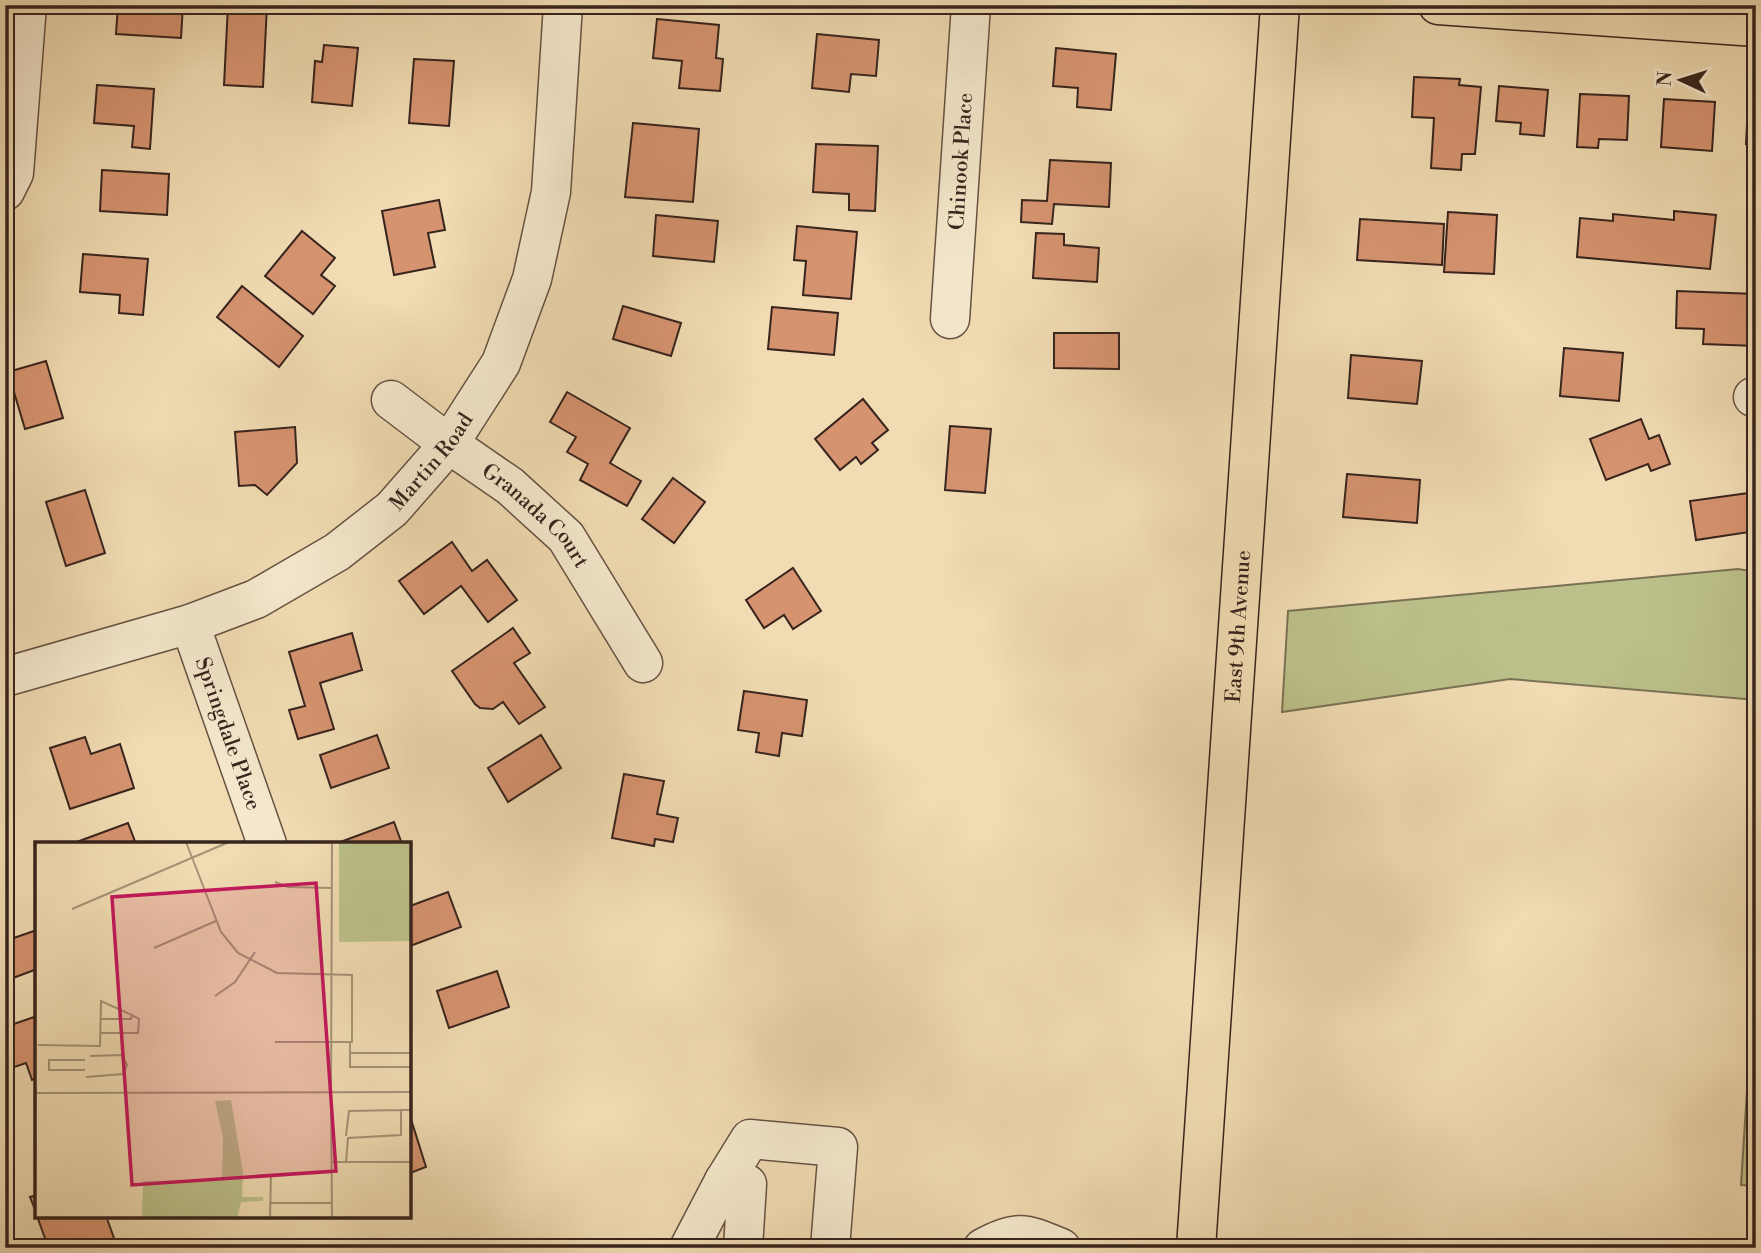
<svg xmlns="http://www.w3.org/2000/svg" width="1761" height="1253" font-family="'Libre Bodoni',serif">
	<rect width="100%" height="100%" fill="#f0dbb2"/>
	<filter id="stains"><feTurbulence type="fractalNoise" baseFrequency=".00286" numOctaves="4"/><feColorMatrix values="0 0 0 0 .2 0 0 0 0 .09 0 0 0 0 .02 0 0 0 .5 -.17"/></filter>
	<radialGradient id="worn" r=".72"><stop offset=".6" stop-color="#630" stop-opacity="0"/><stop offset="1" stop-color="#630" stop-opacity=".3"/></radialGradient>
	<g fill="#bcc08a" stroke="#7a7254" stroke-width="2">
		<path d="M1738 569 1756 572V700L1510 679 1282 712 1288 611Z"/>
		<path d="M1756 948V1186L1741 1185Z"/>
	</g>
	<g fill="#d5936f" stroke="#37241d" stroke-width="2">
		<path d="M118 5H183L181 38 116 34Z"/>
		<path d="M228 5H267L263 87 224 85Z"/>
		<path d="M657 19 719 25 716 58 723 59 720 91 679 88 682 61 653 58Z"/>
		<path d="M817 34 879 40 876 76 851 74 849 92 812 88Z"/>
		<path d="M324 45 358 48 352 106 312 102 315 61 322 62Z"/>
		<path d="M1056 48 1116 54 1111 110 1077 107 1078 88 1053 86Z"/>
		<path d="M414 59 454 61 449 126 409 123Z"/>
		<path d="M1414 77 1460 79 1459 85 1481 87 1475 154H1462L1461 170 1431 168 1434 118 1412 117Z"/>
		<path d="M97 85 154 89 150 149 132 147 134 126 94 123Z"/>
		<path d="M1499 86 1548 90 1544 136 1520 134 1521 123 1496 121Z"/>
		<path d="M1580 94 1629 96 1627 140 1599 139 1598 148 1577 147Z"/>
		<path d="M1664 99 1715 102 1712 151 1661 147Z"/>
		<path d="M1748 104H1756V144H1746Z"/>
		<path d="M633 123 699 129 693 202 625 197Z"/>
		<path d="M816 144 878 146 875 211 849 210V194L813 192Z"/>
		<path d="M1050 160 1111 163 1109 207 1054 204 1052 224 1021 222 1022 200 1047 201Z"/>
		<path d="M102 170 169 174 167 215 100 211Z"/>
		<path d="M439 200 445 230 428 233 435 267 394 275 382 211Z"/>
		<path d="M1674 211 1716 215 1710 269 1577 257 1580 218 1613 221V214L1674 220Z"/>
		<path d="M1448 212 1497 215 1494 274 1444 272Z"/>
		<path d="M656 215 718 221 714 262 653 256Z"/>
		<path d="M1360 219 1444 224 1442 265 1357 260Z"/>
		<path d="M797 226 857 232 851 299 803 295 806 261 794 260Z"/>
		<path d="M302 231 335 258 321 275 335 286 313 314 265 276Z"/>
		<path d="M1036 233 1064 234V245L1099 248 1097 282 1033 278Z"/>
		<path d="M83 254 148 259 143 315 119 313 120 295 80 292Z"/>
		<path d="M242 286 303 336 279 367 217 317Z"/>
		<path d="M1677 291 1756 294V346L1703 344 1704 329 1676 328Z"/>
		<path d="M623 306 681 323 671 356 613 339Z"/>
		<path d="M772 307 838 313 834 355 768 349Z"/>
		<path d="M1054 333H1119V369L1054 368Z"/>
		<path d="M1564 348 1623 353 1619 401 1560 396Z"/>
		<path d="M1351 355 1422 361 1417 404 1348 398Z"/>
		<path d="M46 361 63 418 25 429 8 372Z"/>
		<path d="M567 392 630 428 610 463 641 481 627 506 580 480 588 464 567 452 576 437 550 422Z"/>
		<path d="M863 399 888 430 872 443 878 450 861 464 856 457 840 470 815 439Z"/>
		<path d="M1641 419 1649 439 1659 435 1670 464 1651 471 1648 464 1606 480 1590 439Z"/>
		<path d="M950 426 991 429 985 493 945 490Z"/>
		<path d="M295 427 297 463 267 495 255 485 239 486 235 432Z"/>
		<path d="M1347 474 1420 480 1417 523 1343 517Z"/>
		<path d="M673 478 705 502 674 543 642 519Z"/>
		<path d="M85 490 105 553 66 566 46 502Z"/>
		<path d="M1756 492V531L1696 540 1690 501Z"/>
		<path d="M452 542 472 571 487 560 517 600 488 622 461 586 424 614 399 581Z"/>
		<path d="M793 568 821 611 793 629 784 615 764 628 746 600Z"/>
		<path d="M513 628 530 653 514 663 545 707 519 724 503 702 493 709 480 708 475 704 452 671Z"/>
		<path d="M352 633 362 670 320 683 334 729 298 739 289 710 305 706 289 652Z"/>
		<path d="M744 691 807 700 802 736 782 733 779 756 756 752 759 733 738 730Z"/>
		<path d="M377 735 389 768 331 788 320 755Z"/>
		<path d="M541 735 561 768 508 802 488 768Z"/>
		<path d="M85 737 91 754 120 744 134 788 70 809 50 748Z"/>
		<path d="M624 774 664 781 657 814 678 818 673 842 655 839 654 846 612 838Z"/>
		<path d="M394 822 402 844H335Z"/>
		<path d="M128 823 136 844H75L74 843Z"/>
		<path d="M448 892 461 927 410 946V906Z"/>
		<path d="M37 930V969L5 981V941Z"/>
		<path d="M497 971 509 1007 449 1028 437 991Z"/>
		<path d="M37 1016V1078L32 1080 26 1063 5 1070V1027Z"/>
		<path d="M410 1116 426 1167 410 1173Z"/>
		<path d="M37 1195V1215L30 1197Z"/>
		<path d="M37 1216H106L115 1241 97 1248H37L47 1244Z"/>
	</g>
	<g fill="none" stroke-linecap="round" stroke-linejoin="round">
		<g stroke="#655242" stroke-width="41">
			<g id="minor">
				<path d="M5 191 14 173 27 5"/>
				<path id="s1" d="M950 319 971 5"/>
				<path d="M1753 397H1756"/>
				<path id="s2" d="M391 400 449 444 510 486 566 537 643 663"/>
				<path id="s3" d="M190 624 267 844"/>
				<path id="s4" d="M5 677 190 624 256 599 337 552 392 509 449 444 501 363 532 279 551 192 563 5"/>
				<path d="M724 1181 750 1139 838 1147 830 1248"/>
				<path d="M689 1248 724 1181 747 1184 743 1248"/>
				<path d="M983 1248C1019 1228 1027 1234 1061 1248"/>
			</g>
		</g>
		<g stroke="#37241d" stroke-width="41">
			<g id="major">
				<path d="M1438 5 1756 27"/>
				<path id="s5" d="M1196 1248 1280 5"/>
			</g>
		</g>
		<use href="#minor" stroke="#f5e8cd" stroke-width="38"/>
		<use href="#major" stroke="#f0dbb2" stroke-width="38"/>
	</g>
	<g text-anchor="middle" stroke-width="5" stroke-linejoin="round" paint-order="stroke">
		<g font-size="21" fill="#37241d" stroke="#f5e8cd">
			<text dy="7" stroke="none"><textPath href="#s1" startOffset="158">Chinook Place</textPath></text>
			<text dy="7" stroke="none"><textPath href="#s4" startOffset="488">Martin Road</textPath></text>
			<text dy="7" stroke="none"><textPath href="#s2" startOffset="186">Granada Court</textPath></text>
			<text dy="7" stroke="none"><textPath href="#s5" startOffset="623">East 9th Avenue</textPath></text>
			<text dy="7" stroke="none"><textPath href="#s3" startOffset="116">Springdale Place</textPath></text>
		</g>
	</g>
	<g transform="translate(35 842)">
		<rect width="376" height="376" fill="#f0dbb2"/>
		<path d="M304 0H376V99L304 100ZM196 258 208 331 207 355H228V359L206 360 202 376H107L108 339 187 338 188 295 180 259Z" fill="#bcc08a"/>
		<path fill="none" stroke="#a69276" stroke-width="2" d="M151 0 186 90 203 111 242 131 317 133V200H240M240 40 253 45 297 46M37 67 194 0M119 106 181 79M180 154 200 140 220 110M65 191H103L104 177 97 173M315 200V225H377M3 203 65 204 66 159 97 173 96 177H65M315 211H377M50 218H14V228H50M51 235 88 232 92 223 87 213 55 214M296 250 297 0M296 250 297 376M0 251 377 250M311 294 314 269 366 268M297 320H377M311 320 313 296 366 293V268H377M235 361H297M235 376 236 332"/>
		<path fill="#c2185b" fill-opacity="0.15" stroke="#c2185b" stroke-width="3.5" d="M281 41 301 329 97 343 77 55Z"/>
		<rect width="376" height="376" fill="none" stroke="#37241d" stroke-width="3.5"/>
	</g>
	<rect width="1761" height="1253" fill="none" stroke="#f0dbb2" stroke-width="28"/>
	<rect x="7" y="7" width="1747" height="1239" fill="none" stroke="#37241d" stroke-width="3.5"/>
	<rect x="14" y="14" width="1733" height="1225" fill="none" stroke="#37241d" stroke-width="2"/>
	<g transform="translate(1681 80) rotate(274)" stroke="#f5e8cd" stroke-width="5" paint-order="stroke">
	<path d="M0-5L12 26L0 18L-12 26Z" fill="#37241d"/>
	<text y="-10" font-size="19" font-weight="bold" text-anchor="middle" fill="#37241d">N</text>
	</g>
	<rect width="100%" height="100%" filter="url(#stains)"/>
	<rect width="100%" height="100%" fill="url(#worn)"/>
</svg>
